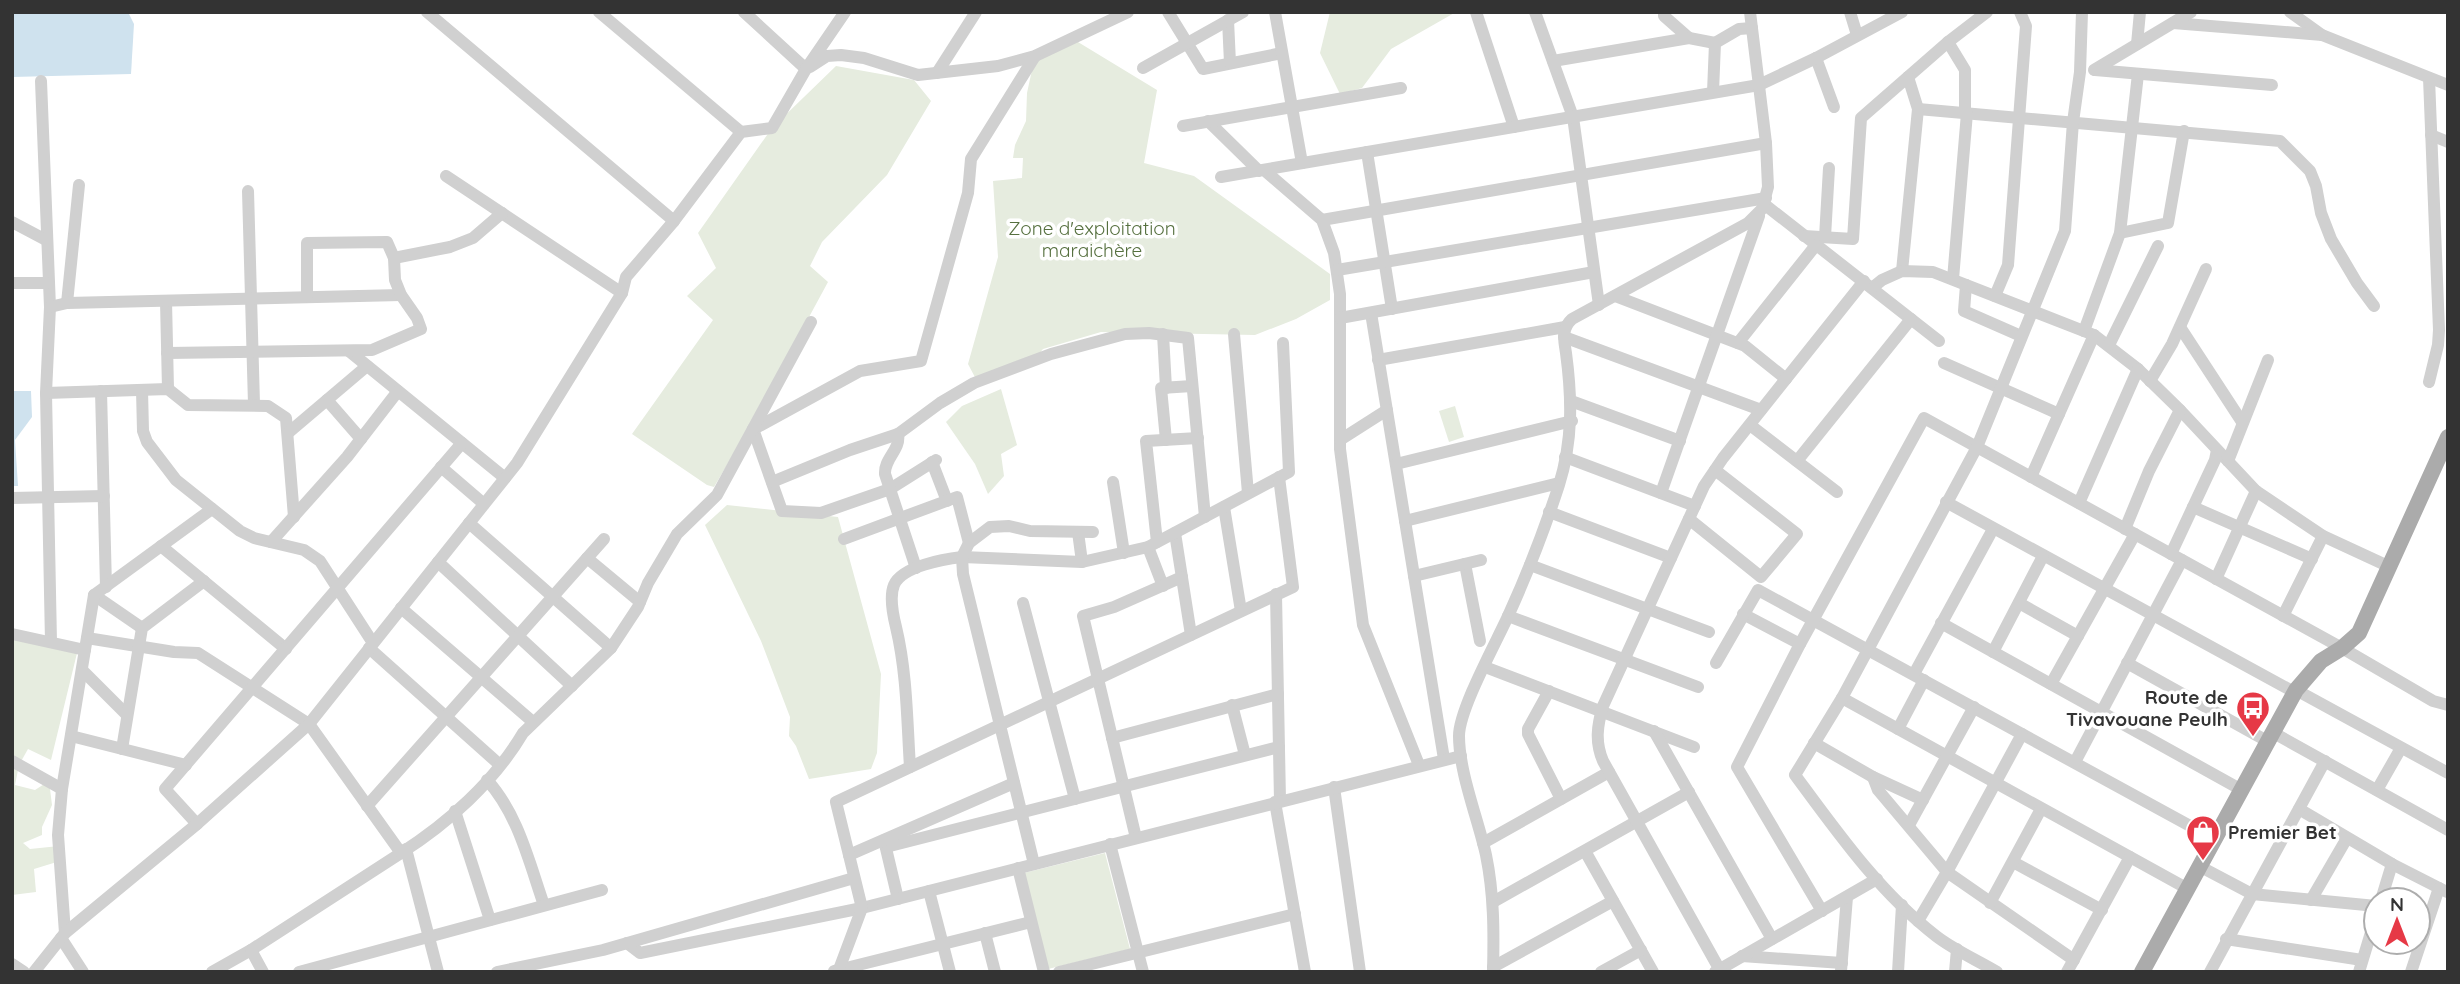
<svg xmlns="http://www.w3.org/2000/svg" width="2460" height="984" font-family="Quicksand,sans-serif">
	<rect width="100%" height="100%" fill="#fff"/>
	<g fill="#e6ecdf">
		<path d="M1330 12H1456L1391 49 1362 88 1340 94 1320 53Z"/>
		<path d="M1073 39 1157 90 1144 163 1194 176 1330 274V300L1296 319 1255 335 1101 332 1043 349 1033 361 977 381 968 364 998 257 993 181 1022 178 1023 158H1013L1015 145 1026 121 1027 93 1035 56Z"/>
		<path d="M836 66 914 80 931 101 887 175 822 242 810 266 828 282 751 424 714 487 707 485 632 434 713 320 687 296 716 268 698 233 772 128Z"/>
		<path d="M1001 389 1017 445 1001 454 1004 476 988 494 975 464 946 422 962 406Z"/>
		<path d="M1455 406 1464 437 1449 442 1439 411Z"/>
		<path d="M727 505 838 517 881 674 877 753 871 769 809 779 796 746 789 736 790 717 761 641 705 525Z"/>
		<path d="M12 635 78 649 51 760 28 749 19 765 15 785 35 790 49 781 52 805 42 827V835L23 843 30 849 59 846 60 861 34 869 36 892 12 895V768L19 765 12 761Z"/>
		<path d="M1105 853 1130 949 1048 969 1024 873Z"/>
	</g>
	<g fill="#cfe2ee">
		<path d="M12 12H128L134 24 131 74 12 77Z"/>
		<path d="M12 391H31L32 417 15 440 18 486H12Z"/>
	</g>
	<g fill="none" stroke-linecap="round" stroke-linejoin="round">
		<g stroke="#d0d0d0" stroke-width="12">
			<path d="M427 12 674 221"/>
			<path d="M599 12 741 132"/>
			<path d="M744 12 806 69"/>
			<path d="M1168 12 1203 69 1282 53"/>
			<path d="M1275 12 1302 163"/>
			<path d="M1476 12 1514 127"/>
			<path d="M1535 12 1573 117 1599 305"/>
			<path d="M1664 12V16L1689 38"/>
			<path d="M1850 12 1857 35"/>
			<path d="M2290 12 2322 35 2448 85"/>
			<path d="M1228 20 1230 63"/>
			<path d="M2173 23 2322 35"/>
			<path d="M1948 42 1965 70V113"/>
			<path d="M2137 44 2140 12"/>
			<path d="M1816 58 1834 107"/>
			<path d="M1553 61 1689 38 1715 43"/>
			<path d="M810 67 827 56 841 55 864 58 918 75 998 66 1035 56 1128 12"/>
			<path d="M1143 68 1243 12"/>
			<path d="M2094 70 2191 12"/>
			<path d="M2095 70 2272 85"/>
			<path d="M937 73 976 12"/>
			<path d="M2429 78 2439 330 2438 345 2429 382"/>
			<path d="M41 81 50 307 46 393 51 642"/>
			<path d="M1713 92 1715 43 1739 29 1752 28"/>
			<path d="M1918 109 2280 141 2310 171 2316 186 2321 213 2331 239 2357 283 2374 306"/>
			<path d="M1208 121 1259 171"/>
			<path d="M1183 126 1401 88"/>
			<path d="M2431 135 2448 142"/>
			<path d="M1367 152 1392 309"/>
			<path d="M1264 170 1322 220 1334 253 1340 294V449L1363 625 1419 765"/>
			<path d="M446 176 622 293"/>
			<path d="M1221 177 1759 85 1816 58 1902 12"/>
			<path d="M248 191 254 404"/>
			<path d="M1764 204 1939 341"/>
			<path d="M1322 220 1766 143"/>
			<path d="M12 222 46 240"/>
			<path d="M2120 233 2168 223 2184 131"/>
			<path d="M1804 236 1853 239 1861 118 1948 42 1987 12"/>
			<path d="M1825 237 1829 168"/>
			<path d="M394 258 450 247 473 238 502 213"/>
			<path d="M1337 270 1766 198"/>
			<path d="M1902 271 1918 109 1908 77"/>
			<path d="M1953 279 1967 113"/>
			<path d="M12 283H48"/>
			<path d="M1966 285 1964 311 2021 336"/>
			<path d="M1872 288 1882 280 1902 271 1933 272 2094 335 2138 369 2180 410 2256 491 2323 536 2390 567"/>
			<path d="M1615 296 1745 346 1786 379"/>
			<path d="M1995 296 2008 265 2026 26 2020 12"/>
			<path d="M166 301 168 389"/>
			<path d="M67 303 79 185"/>
			<path d="M50 307 67 303 401 295"/>
			<path d="M1371 313 1444 759"/>
			<path d="M1340 318 1594 272"/>
			<path d="M2180 327 2242 422"/>
			<path d="M2084 331 2120 233 2138 74"/>
			<path d="M1163 334 1166 388"/>
			<path d="M1234 334 1248 493"/>
			<path d="M1564 337 1761 410"/>
			<path d="M1738 343 1816 245"/>
			<path d="M2109 345 2158 246"/>
			<path d="M349 351 505 478"/>
			<path d="M167 353 372 350 421 329 417 318 401 295 395 280 394 258 387 242 307 243V297"/>
			<path d="M1378 360 1565 327"/>
			<path d="M1944 363 2059 414"/>
			<path d="M2150 381 2172 344 2206 269"/>
			<path d="M142 390 143 431 147 442 176 480 240 531 254 538 304 550 320 561 373 643"/>
			<path d="M101 391 106 587"/>
			<path d="M46 393 168 389 188 405 268 406 286 418 294 517"/>
			<path d="M327 400 361 439"/>
			<path d="M1571 401 1680 441"/>
			<path d="M1750 425 1837 492"/>
			<path d="M753 429 782 511 821 513 890 489 936 460"/>
			<path d="M754 429 860 371 921 361 968 193 971 159 1035 56"/>
			<path d="M288 433 367 366"/>
			<path d="M898 434C901 450 884 458 885 474L916 568"/>
			<path d="M1166 440 1161 388 1192 386"/>
			<path d="M1340 440 1387 410"/>
			<path d="M1565 457 1695 506"/>
			<path d="M1797 461 1911 319"/>
			<path d="M2228 461 2268 360"/>
			<path d="M932 462 947 501"/>
			<path d="M1396 464 1572 421"/>
			<path d="M441 467 484 504"/>
			<path d="M2031 477 2094 335"/>
			<path d="M772 482 850 450 898 434 940 403 974 383 1051 354 1125 334 1149 333 1188 338 1205 517"/>
			<path d="M1113 482 1124 553"/>
			<path d="M1661 493 1759 216"/>
			<path d="M12 498 104 496"/>
			<path d="M1946 502 2294 692"/>
			<path d="M2079 503 2138 369"/>
			<path d="M1224 507 1241 611"/>
			<path d="M2193 507 2312 559"/>
			<path d="M1549 512 1671 558"/>
			<path d="M1689 519 1761 577 1797 534 1715 470"/>
			<path d="M1405 521 1559 483"/>
			<path d="M469 523 611 648"/>
			<path d="M2125 529 2149 471 2180 410"/>
			<path d="M1078 532 1082 562"/>
			<path d="M1175 533 1191 635"/>
			<path d="M844 539 957 497 969 543"/>
			<path d="M271 542 347 457 398 391"/>
			<path d="M1157 542 1146 441 1198 438"/>
			<path d="M161 546 286 649"/>
			<path d="M1148 547 1163 586"/>
			<path d="M2171 554 2215 460 2217 450"/>
			<path d="M587 558 640 602"/>
			<path d="M438 562 572 686"/>
			<path d="M1465 564 1480 641"/>
			<path d="M1530 565 1709 632"/>
			<path d="M1414 576 1481 560"/>
			<path d="M2216 579 2256 491"/>
			<path d="M1276 594 1280 801"/>
			<path d="M94 595 142 628"/>
			<path d="M1023 603 1075 799"/>
			<path d="M2019 603 2078 636"/>
			<path d="M401 608 533 722"/>
			<path d="M1743 614 1800 644"/>
			<path d="M1508 616 1698 687"/>
			<path d="M2283 616 2323 536"/>
			<path d="M1941 623 2240 789"/>
			<path d="M12 634 85 650"/>
			<path d="M87 638 174 652 198 653 309 724 401 853 251 950 212 972"/>
			<path d="M369 648 500 765"/>
			<path d="M1993 652 2043 556"/>
			<path d="M1716 663 1758 590 2214 839"/>
			<path d="M2127 663 2267 741"/>
			<path d="M1485 667 1694 747"/>
			<path d="M83 671 127 715"/>
			<path d="M1914 674 1993 529"/>
			<path d="M2051 684 2135 534"/>
			<path d="M2296 690 2448 773"/>
			<path d="M1549 691 1528 729V734L1561 799"/>
			<path d="M1842 698 2188 889"/>
			<path d="M1232 705 1245 755"/>
			<path d="M1898 729 1924 680"/>
			<path d="M1654 731 1772 939"/>
			<path d="M2272 732 2448 830"/>
			<path d="M71 736 186 765"/>
			<path d="M1112 738 1278 694"/>
			<path d="M1814 743 1873 777 1923 800"/>
			<path d="M122 749 142 628 204 581"/>
			<path d="M12 761 62 789"/>
			<path d="M2075 762 2182 560"/>
			<path d="M910 767C907 721 907 673 896 627 893 615 889 597 894 585 902 566 945 559 962 557L1082 562 1148 547 1289 472 1283 343"/>
			<path d="M1873 777 1878 790 1947 872 2074 960"/>
			<path d="M487 780C518 814 529 862 544 905"/>
			<path d="M1334 787 1360 972"/>
			<path d="M2377 790 2401 748"/>
			<path d="M1275 802 1305 972"/>
			<path d="M367 806 604 539"/>
			<path d="M2299 809 2392 864 2447 892"/>
			<path d="M455 811 490 920"/>
			<path d="M197 824 165 789 462 443"/>
			<path d="M1909 825 1974 707"/>
			<path d="M1136 838 1083 616 1114 607 1182 577"/>
			<path d="M884 840 898 899"/>
			<path d="M1483 843 1609 772"/>
			<path d="M1110 844 1143 972"/>
			<path d="M886 847 1279 747"/>
			<path d="M406 849 438 972"/>
			<path d="M1585 851 1653 972"/>
			<path d="M401 853C448 823 494 782 523 733L611 648 638 607 648 583 677 534 717 495 811 322"/>
			<path d="M849 855 1014 783"/>
			<path d="M2013 862 2102 910"/>
			<path d="M1034 864 963 574 962 557 969 543 990 527 1009 526 1030 531 1093 532"/>
			<path d="M2199 866 2252 894 2376 906"/>
			<path d="M1018 868 1044 972"/>
			<path d="M929 891 950 972"/>
			<path d="M2311 900 2347 838"/>
			<path d="M2381 900 2392 864"/>
			<path d="M1493 902 1689 792"/>
			<path d="M1990 903 2041 809"/>
			<path d="M1822 911 1737 767 1800 644 1924 418 2342 648 2433 701 2448 705"/>
			<path d="M1918 921 1947 872 2022 734"/>
			<path d="M65 933 58 835 62 789 94 595 212 509"/>
			<path d="M985 933 995 972"/>
			<path d="M61 938 83 972"/>
			<path d="M2226 939 2362 960"/>
			<path d="M627 943 640 953 862 908 1461 756"/>
			<path d="M251 950 263 972"/>
			<path d="M1742 956 1842 963"/>
			<path d="M12 964 24 972"/>
			<path d="M1493 967 1613 901"/>
			<path d="M834 971 1031 922"/>
			<path d="M1841 971 1847 897"/>
			<path d="M34 972 65 933 197 824 309 724 517 463 622 293 626 277 674 221 741 132 772 128 806 69 845 12"/>
			<path d="M299 972 602 890"/>
			<path d="M497 972 603 950 854 878"/>
			<path d="M838 972 862 908 836 802 1293 587 1279 477"/>
			<path d="M1059 972 1295 914"/>
			<path d="M1493 972C1494 932 1494 894 1486 855 1478 819 1459 772 1459 736 1459 709 1497 641 1509 614 1528 572 1545 528 1559 485 1573 440 1572 398 1566 353 1564 340 1561 329 1572 319L1748 223 1762 209 1768 187 1766 143 1750 12"/>
			<path d="M1601 972 1641 950"/>
			<path d="M1715 972 1877 879"/>
			<path d="M1721 972 1603 761C1595 742 1597 726 1603 706L1704 486 1723 458 1864 281"/>
			<path d="M1898 972 1902 905"/>
			<path d="M1955 972 1957 949"/>
			<path d="M1997 972C1977 960 1954 950 1936 936 1880 893 1837 832 1795 775L1842 698 1977 447 2065 231 2073 122 2080 72 2082 12"/>
			<path d="M2067 972 2130 857"/>
			<path d="M2210 972 2325 761"/>
			<path d="M2359 972 2376 916"/>
			<path d="M2411 972 2439 888"/>
		</g>
		<path stroke="#ababab" stroke-width="16" d="M2142 972 2296 690 2321 661 2342 648 2359 633 2448 437"/>
	</g>
	<defs>
		<g id="bus-pin" transform="scale(1.75)"><path d="M0 17L-7.5 6A9.5 9.5 0 1 1 7.5 6Z" fill="#e63946" stroke="#fff"/><path d="M-5-6H5V4H4V6H2V4H-2V6H-4V4H-5ZM-3.5-4V0h7V-4ZM-3.5 1.2v1.5H-2V1.2ZM2 1.2v1.5H3.5V1.2Z" fill="#fff"/></g>
		<g id="shop-pin" transform="scale(1.75)"><path d="M0 17L-7.5 6A9.5 9.5 0 1 1 7.5 6Z" fill="#e63946" stroke="#fff"/><path d="M-5-2.5h2.3a2.7 3.5 0 0 1 5.4 0H5L5.5 6h-11ZM-1.5-2.5h3a1.5 2.3 0 0 0-3 0Z" fill="#fff"/></g>
	</defs>
	<g fill-rule="evenodd">
		<use href="#bus-pin" x="2253" y="708"/>
		<use href="#shop-pin" x="2203" y="832"/>
	</g>
	<g text-anchor="middle" stroke-width="7" stroke-linejoin="round" paint-order="stroke">
		<g font-size="19" fill="#56703f" stroke="#fff">
			<text x="1092" y="235">Zone d'exploitation<tspan x="1092" dy="22">maraichère</tspan></text>
		</g>
		<g font-size="19" font-weight="bold" fill="#333" stroke="#fff" text-anchor="end">
			<text x="2228" y="704">Route de<tspan x="2228" dy="22">Tivavouane Peulh</tspan></text>
			<text x="2228" y="839" text-anchor="start">Premier Bet</text>
		</g>
	</g>
	<rect width="2460" height="984" fill="none" stroke="#333333" stroke-width="28"/>
	<g transform="translate(2397 921)"><circle r="33" fill="#ffffff" stroke="#adadad" stroke-width="2"/>
	<path d="M0-5L12 26L0 18L-12 26Z" fill="#e63946"/>
	<text y="-10" font-size="19" font-weight="bold" text-anchor="middle" fill="#333333">N</text>
	</g>
</svg>
